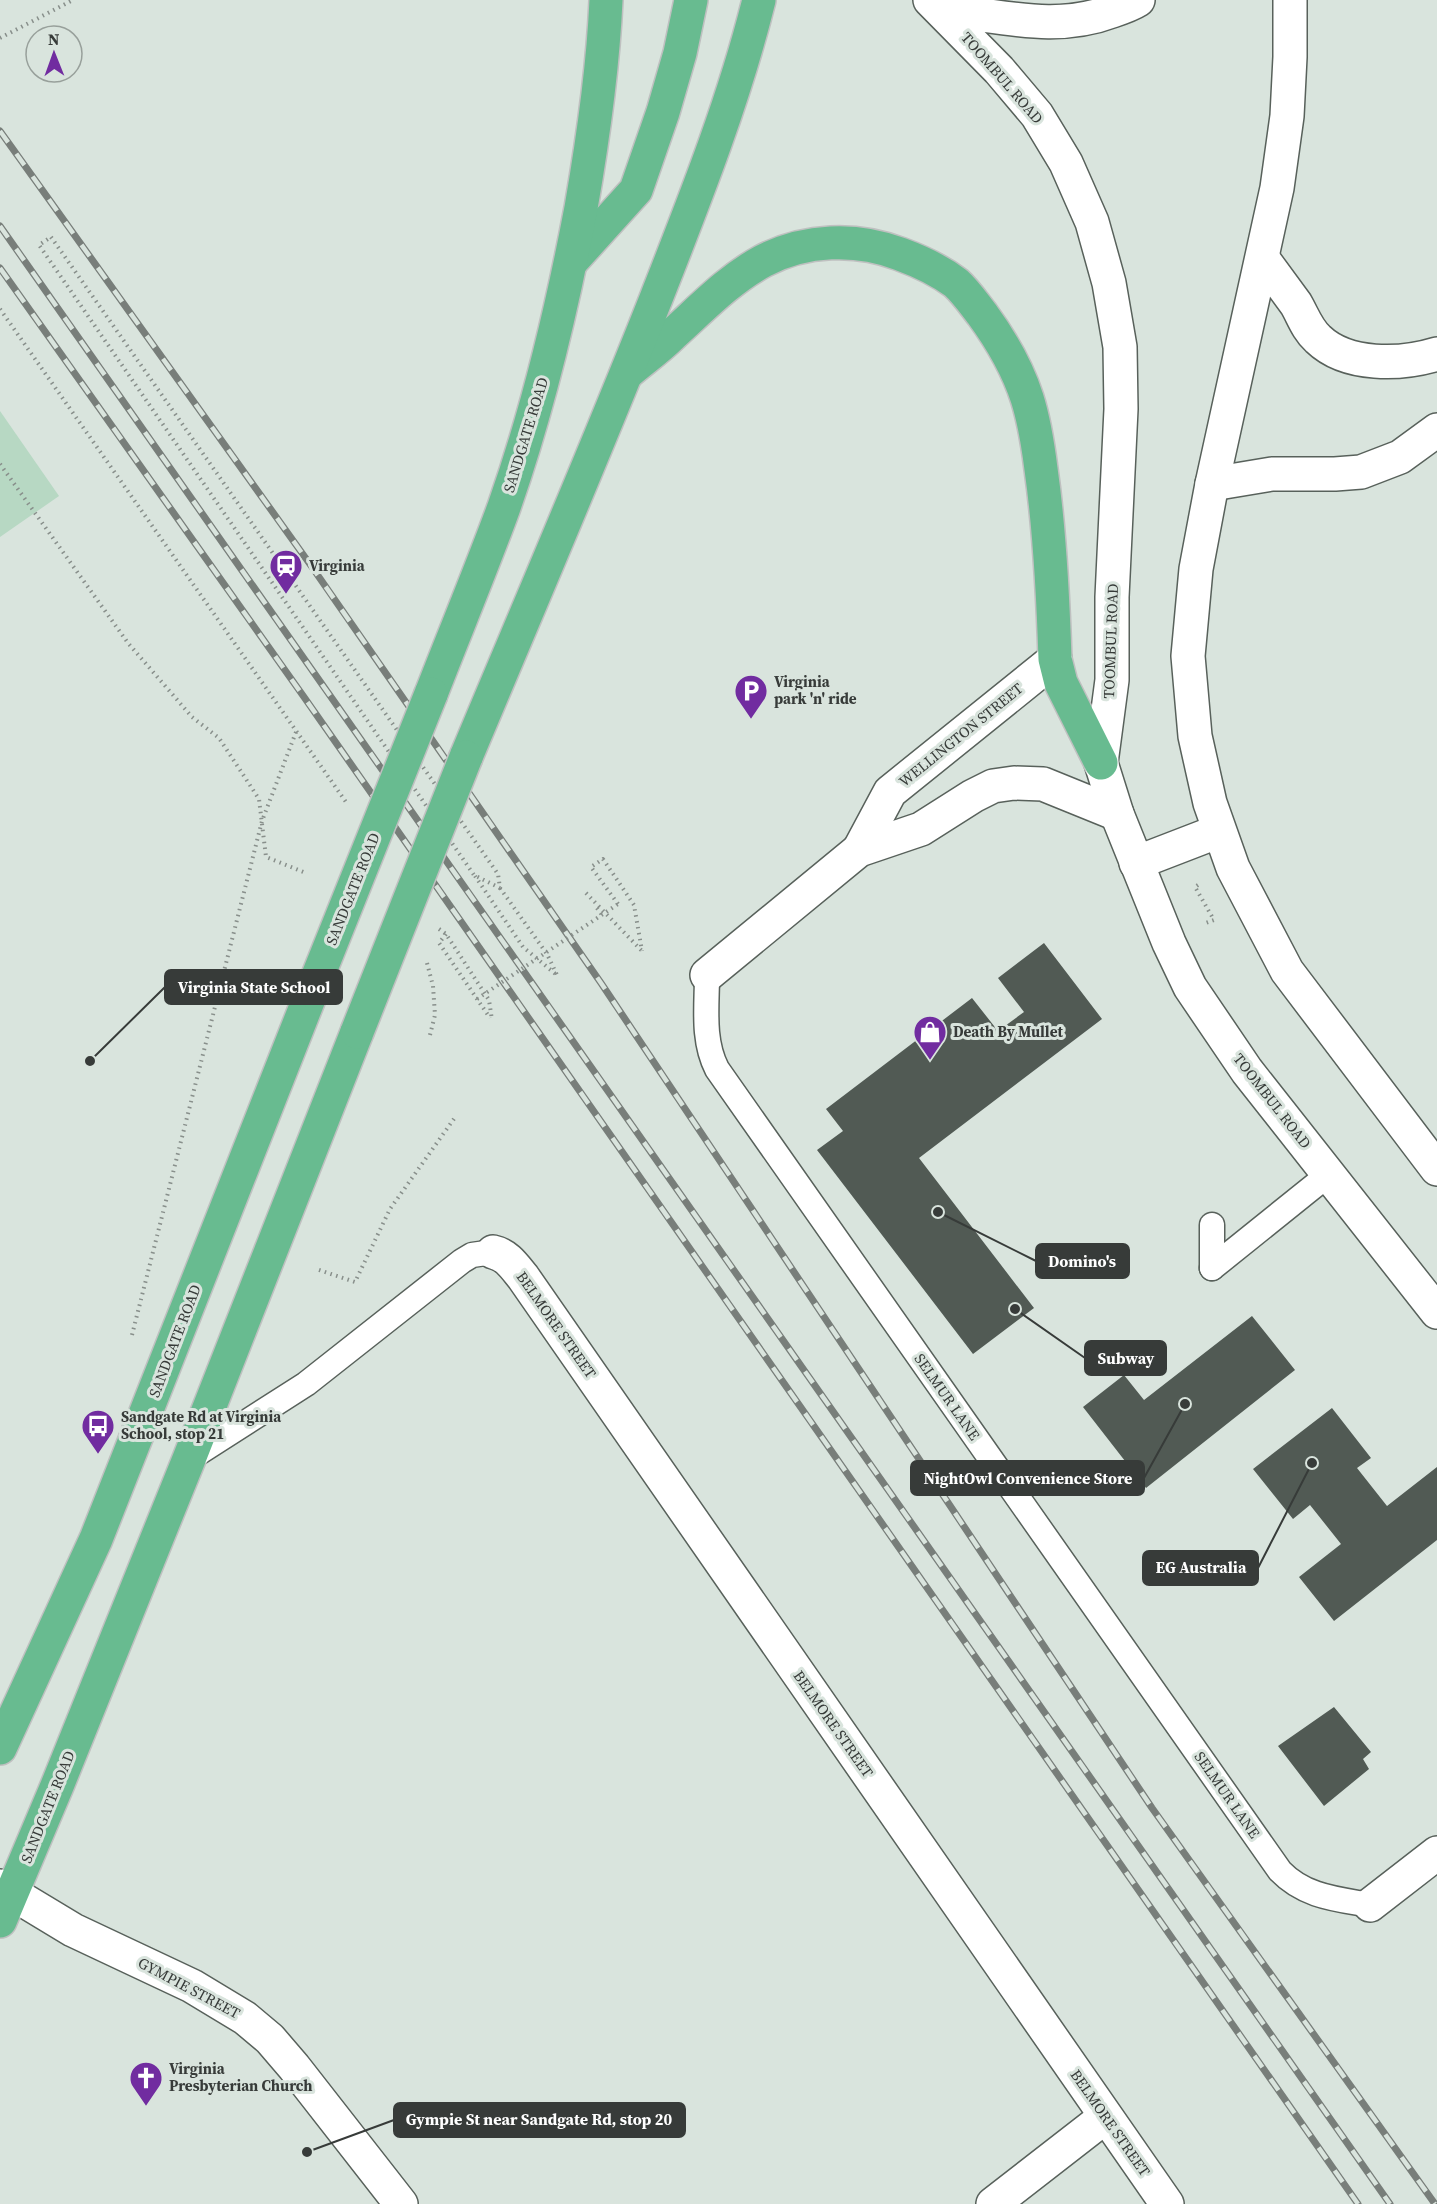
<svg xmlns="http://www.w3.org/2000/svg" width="1437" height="2204" font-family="'Source Serif 4',serif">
	<rect width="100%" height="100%" fill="#d9e4dd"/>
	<path fill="#b7d8c3" d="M0 411 59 496 0 537Z"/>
	<g fill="#515a54">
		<path d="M1044 943 1102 1019 919 1158 1034 1308 973 1354 817 1150 843 1131 826 1109 972 998 998 1031 1024 1012 998 978Z"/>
		<path d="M1252 1316 1295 1370 1146 1488 1083 1407 1124 1375 1144 1400Z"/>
		<path d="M1332 1408 1371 1458 1357 1468 1387 1506 1437 1467V1540L1334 1621 1299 1577 1341 1544 1310 1505 1293 1519 1253 1469Z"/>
		<path d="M1334 1707 1371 1752 1363 1759 1369 1769 1324 1806 1278 1746Z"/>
	</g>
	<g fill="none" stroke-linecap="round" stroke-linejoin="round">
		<g stroke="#58615b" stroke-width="27">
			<g id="service">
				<path d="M707 975C707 1006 702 1040 717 1069L1280 1871C1305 1897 1337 1899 1370 1905"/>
				<path d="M1212 1225V1268"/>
				<path d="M1212 1268 1329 1174"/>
				<path d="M189 1459 306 1384 462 1261 472 1255 493 1252"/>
			</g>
		</g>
		<g stroke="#58615b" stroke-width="36">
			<g id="minor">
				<path d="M1263 259C1274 274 1285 289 1296 304 1303 316 1307 329 1318 339 1347 367 1401 365 1437 354"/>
				<path d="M1212 484 1272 474H1335L1361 472 1400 457 1437 430"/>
				<path d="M859 850 890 792 1055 659"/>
				<path d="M707 975 859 850 921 829 973 796 993 786 1014 783 1043 784 1117 814"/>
				<path d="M493 1252C507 1255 514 1266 523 1277L1167 2204"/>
				<path d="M1370 1905 1437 1853"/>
				<path d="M993 2204 1105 2117"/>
			</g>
		</g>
		<g stroke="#58615b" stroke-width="36">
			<path id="tertiary" d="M0 1886 73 1930 192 1986 245 2018 270 2039 294 2067 401 2204"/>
		</g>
		<g stroke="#58615b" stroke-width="36">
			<g id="secondary">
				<path d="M930 0 999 70 1037 115 1066 163 1092 222 1109 283 1120 347 1121 409 1112 597V680L1101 763 1117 814 1169 943 1190 987 1247 1071 1437 1312"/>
				<path d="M1290 0V57L1287 116 1277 188 1212 484 1196 569 1188 656 1195 736 1210 803 1233 868 1287 971 1437 1169"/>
				<path d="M941 10C1000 15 1054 33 1112 11 1121 8 1130 5 1138 0"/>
				<path d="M1136 863 1219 831"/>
			</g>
		</g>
		<g stroke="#bfc0c0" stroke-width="36">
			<g id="trunk">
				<path d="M571 262 636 190 663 112 680 53 691 0"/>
				<path d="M627 373C642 360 658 349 672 335 701 309 728 280 763 261 805 239 856 237 900 254 919 261 939 270 956 283 966 292 974 304 982 314 1001 340 1017 367 1027 398 1034 420 1038 445 1041 469 1050 532 1053 595 1055 659L1061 683 1101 763"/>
				<path d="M431 694C455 632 481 570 504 507 538 410 562 309 581 208 593 139 603 70 606 0"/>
				<path d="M466 757C530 604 596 451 657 296 695 199 734 101 759 0"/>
				<path d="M0 1748 96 1539 312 991"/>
				<path d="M0 1921 57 1786 189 1459 357 1032"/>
			</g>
		</g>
		<g stroke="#888f8b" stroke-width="4" stroke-dasharray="1.5 4.5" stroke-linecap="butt">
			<path d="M0 38 73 0"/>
			<path d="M51 237 498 874 500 888 474 875 39 245Z"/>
			<path d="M0 309 346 802"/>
			<path d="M0 464 128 643 192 717 219 738 259 799 266 857 306 873"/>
			<path d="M475 876 523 947 558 976"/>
			<path d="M1198 885 1195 887 1214 920 1203 924"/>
			<path d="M500 888 547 954 557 975"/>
			<path d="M586 893 642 951"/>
			<path d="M618 904 591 867 603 859 634 905 642 951"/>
			<path d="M597 908 602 915"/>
			<path d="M439 929 446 934 489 1000 492 1020"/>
			<path d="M446 934 439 943 490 1018"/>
			<path d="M427 963 433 986 435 1015 429 1039"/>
			<path d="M319 1270 355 1282 390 1209 456 1116"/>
			<path d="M132 1335 262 821 296 732"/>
		</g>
		<use href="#service" stroke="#fff" stroke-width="24"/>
		<use href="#minor" stroke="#fff" stroke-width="33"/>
		<use href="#tertiary" stroke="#fff" stroke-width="33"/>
		<use href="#secondary" stroke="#fff" stroke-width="33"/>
		<use href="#trunk" stroke="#68bb90" stroke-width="33"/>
		<g stroke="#787e7a" stroke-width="7">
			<g id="rail">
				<path d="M0 131 312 567 601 983 1152 1808 1435 2204"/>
				<path d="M0 226 1390 2204"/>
				<path d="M0 268 304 697 1358 2204"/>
			</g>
		</g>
		<use href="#rail" stroke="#d9e4dd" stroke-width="4.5" stroke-dasharray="14" stroke-linecap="butt"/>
		<g stroke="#bfc0c0" stroke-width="36" stroke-linecap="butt">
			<g id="trunk-bridge">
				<path d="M312 991 431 694"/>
				<path d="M357 1032 466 757"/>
			</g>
		</g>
		<path stroke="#888f8b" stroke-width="4" stroke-dasharray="1.5 4.5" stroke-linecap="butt" d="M477 999 618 904"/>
		<use href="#trunk-bridge" stroke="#68bb90" stroke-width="33"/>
	</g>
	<defs>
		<g id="station-pin" transform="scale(1.725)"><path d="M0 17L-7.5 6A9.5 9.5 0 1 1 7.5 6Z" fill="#712ca0" stroke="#d9e4dd"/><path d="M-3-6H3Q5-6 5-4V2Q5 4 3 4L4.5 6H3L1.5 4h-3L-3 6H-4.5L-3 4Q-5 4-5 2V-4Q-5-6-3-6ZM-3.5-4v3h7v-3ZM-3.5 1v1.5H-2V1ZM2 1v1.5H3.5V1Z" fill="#fff"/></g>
		<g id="parking-pin" transform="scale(1.725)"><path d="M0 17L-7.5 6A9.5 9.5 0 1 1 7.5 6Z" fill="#712ca0" stroke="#d9e4dd"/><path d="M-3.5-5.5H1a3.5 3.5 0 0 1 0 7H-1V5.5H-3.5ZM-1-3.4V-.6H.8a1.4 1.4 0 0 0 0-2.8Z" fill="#fff"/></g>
		<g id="shop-pin" transform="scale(1.725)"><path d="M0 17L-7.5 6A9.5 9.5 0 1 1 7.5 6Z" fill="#712ca0" stroke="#d9e4dd"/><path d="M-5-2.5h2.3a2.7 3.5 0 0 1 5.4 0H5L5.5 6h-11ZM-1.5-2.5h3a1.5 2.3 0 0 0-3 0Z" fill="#fff"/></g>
		<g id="bus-pin" transform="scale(1.725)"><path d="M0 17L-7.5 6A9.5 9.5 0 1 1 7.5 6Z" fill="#712ca0" stroke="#d9e4dd"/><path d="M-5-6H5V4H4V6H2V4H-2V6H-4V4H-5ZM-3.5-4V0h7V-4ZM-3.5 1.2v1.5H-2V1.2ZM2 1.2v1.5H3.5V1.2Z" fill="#fff"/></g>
		<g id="church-pin" transform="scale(1.725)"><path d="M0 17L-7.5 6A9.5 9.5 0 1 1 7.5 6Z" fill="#712ca0" stroke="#d9e4dd"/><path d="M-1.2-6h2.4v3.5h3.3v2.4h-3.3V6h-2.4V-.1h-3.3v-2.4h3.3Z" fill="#fff"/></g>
	</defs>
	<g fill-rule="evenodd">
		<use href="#station-pin" x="286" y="566"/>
		<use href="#parking-pin" x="751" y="691"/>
		<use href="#shop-pin" x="930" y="1032"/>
		<use href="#bus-pin" x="98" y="1426"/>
		<use href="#church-pin" x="146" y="2078"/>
	</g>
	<g text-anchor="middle" stroke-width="6" stroke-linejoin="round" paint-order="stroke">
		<g font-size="15" fill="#373b39" stroke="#d9e4dd">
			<text transform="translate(1002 78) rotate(49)" y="5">TOOMBUL ROAD</text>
			<text transform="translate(526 435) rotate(-73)" y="5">SANDGATE ROAD</text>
			<text transform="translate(1111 641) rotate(-88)" y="5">TOOMBUL ROAD</text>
			<text transform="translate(961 735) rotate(-39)" y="5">WELLINGTON STREET</text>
			<text transform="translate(353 889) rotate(-68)" y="5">SANDGATE ROAD</text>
			<text transform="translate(1272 1101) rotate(52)" y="5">TOOMBUL ROAD</text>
			<text transform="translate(556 1325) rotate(55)" y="5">BELMORE STREET</text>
			<text transform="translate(175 1341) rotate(-69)" y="5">SANDGATE ROAD</text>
			<text transform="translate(947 1397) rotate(55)" y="5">SELMUR LANE</text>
			<text transform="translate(833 1724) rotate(55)" y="5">BELMORE STREET</text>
			<text transform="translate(1227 1795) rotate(55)" y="5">SELMUR LANE</text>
			<text transform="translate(48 1807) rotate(-68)" y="5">SANDGATE ROAD</text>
			<text transform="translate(189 1988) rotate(28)" y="5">GYMPIE STREET</text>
			<text transform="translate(1110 2123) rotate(55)" y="5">BELMORE STREET</text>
		</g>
		<g font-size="15" font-weight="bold" fill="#373b39" stroke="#d9e4dd" text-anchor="start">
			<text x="309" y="571">Virginia</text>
			<text x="774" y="687">Virginia<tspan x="774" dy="17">park 'n' ride</tspan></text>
			<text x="953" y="1037">Death By Mullet</text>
			<text x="121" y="1422">Sandgate Rd at Virginia<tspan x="121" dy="17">School, stop 21</tspan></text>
			<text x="169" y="2074">Virginia<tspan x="169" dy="17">Presbyterian Church</tspan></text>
		</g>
	</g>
	<path fill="none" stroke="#373b39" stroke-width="2" d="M90 1061L165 987M938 1212L1036 1261M1015 1309L1085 1358M1185 1404L1144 1478M1312 1463L1258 1568M307 2152L394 2120"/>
	<g fill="#373b39" stroke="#d9e4dd" stroke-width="2">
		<circle cx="90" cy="1061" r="6"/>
		<circle cx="938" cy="1212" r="6"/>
		<circle cx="1015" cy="1309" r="6"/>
		<circle cx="1185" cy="1404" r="6"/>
		<circle cx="1312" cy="1463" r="6"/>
		<circle cx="307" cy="2152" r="6"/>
	</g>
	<g fill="#373b39" stroke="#373b39" stroke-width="2">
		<rect x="165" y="970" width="177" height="34" rx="6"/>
		<rect x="1036" y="1244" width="93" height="34" rx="6"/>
		<rect x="1085" y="1341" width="81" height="34" rx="6"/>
		<rect x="911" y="1461" width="233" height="34" rx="6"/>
		<rect x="1143" y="1551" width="115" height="34" rx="6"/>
		<rect x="394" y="2103" width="291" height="34" rx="6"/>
	</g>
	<g font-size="16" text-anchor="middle" font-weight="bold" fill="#fff">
		<text x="254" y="993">Virginia State School</text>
		<text x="1082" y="1267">Domino's</text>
		<text x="1126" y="1364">Subway</text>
		<text x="1028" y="1484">NightOwl Convenience Store</text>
		<text x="1201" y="1573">EG Australia</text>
		<text x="539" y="2125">Gympie St near Sandgate Rd, stop 20</text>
	</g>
	<g transform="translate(54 54) rotate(359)"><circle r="28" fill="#d9e4dd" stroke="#98a09b" stroke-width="1.5"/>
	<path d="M0-4.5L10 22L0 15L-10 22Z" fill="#712ca0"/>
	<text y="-9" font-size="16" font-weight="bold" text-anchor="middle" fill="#373b39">N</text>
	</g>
</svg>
